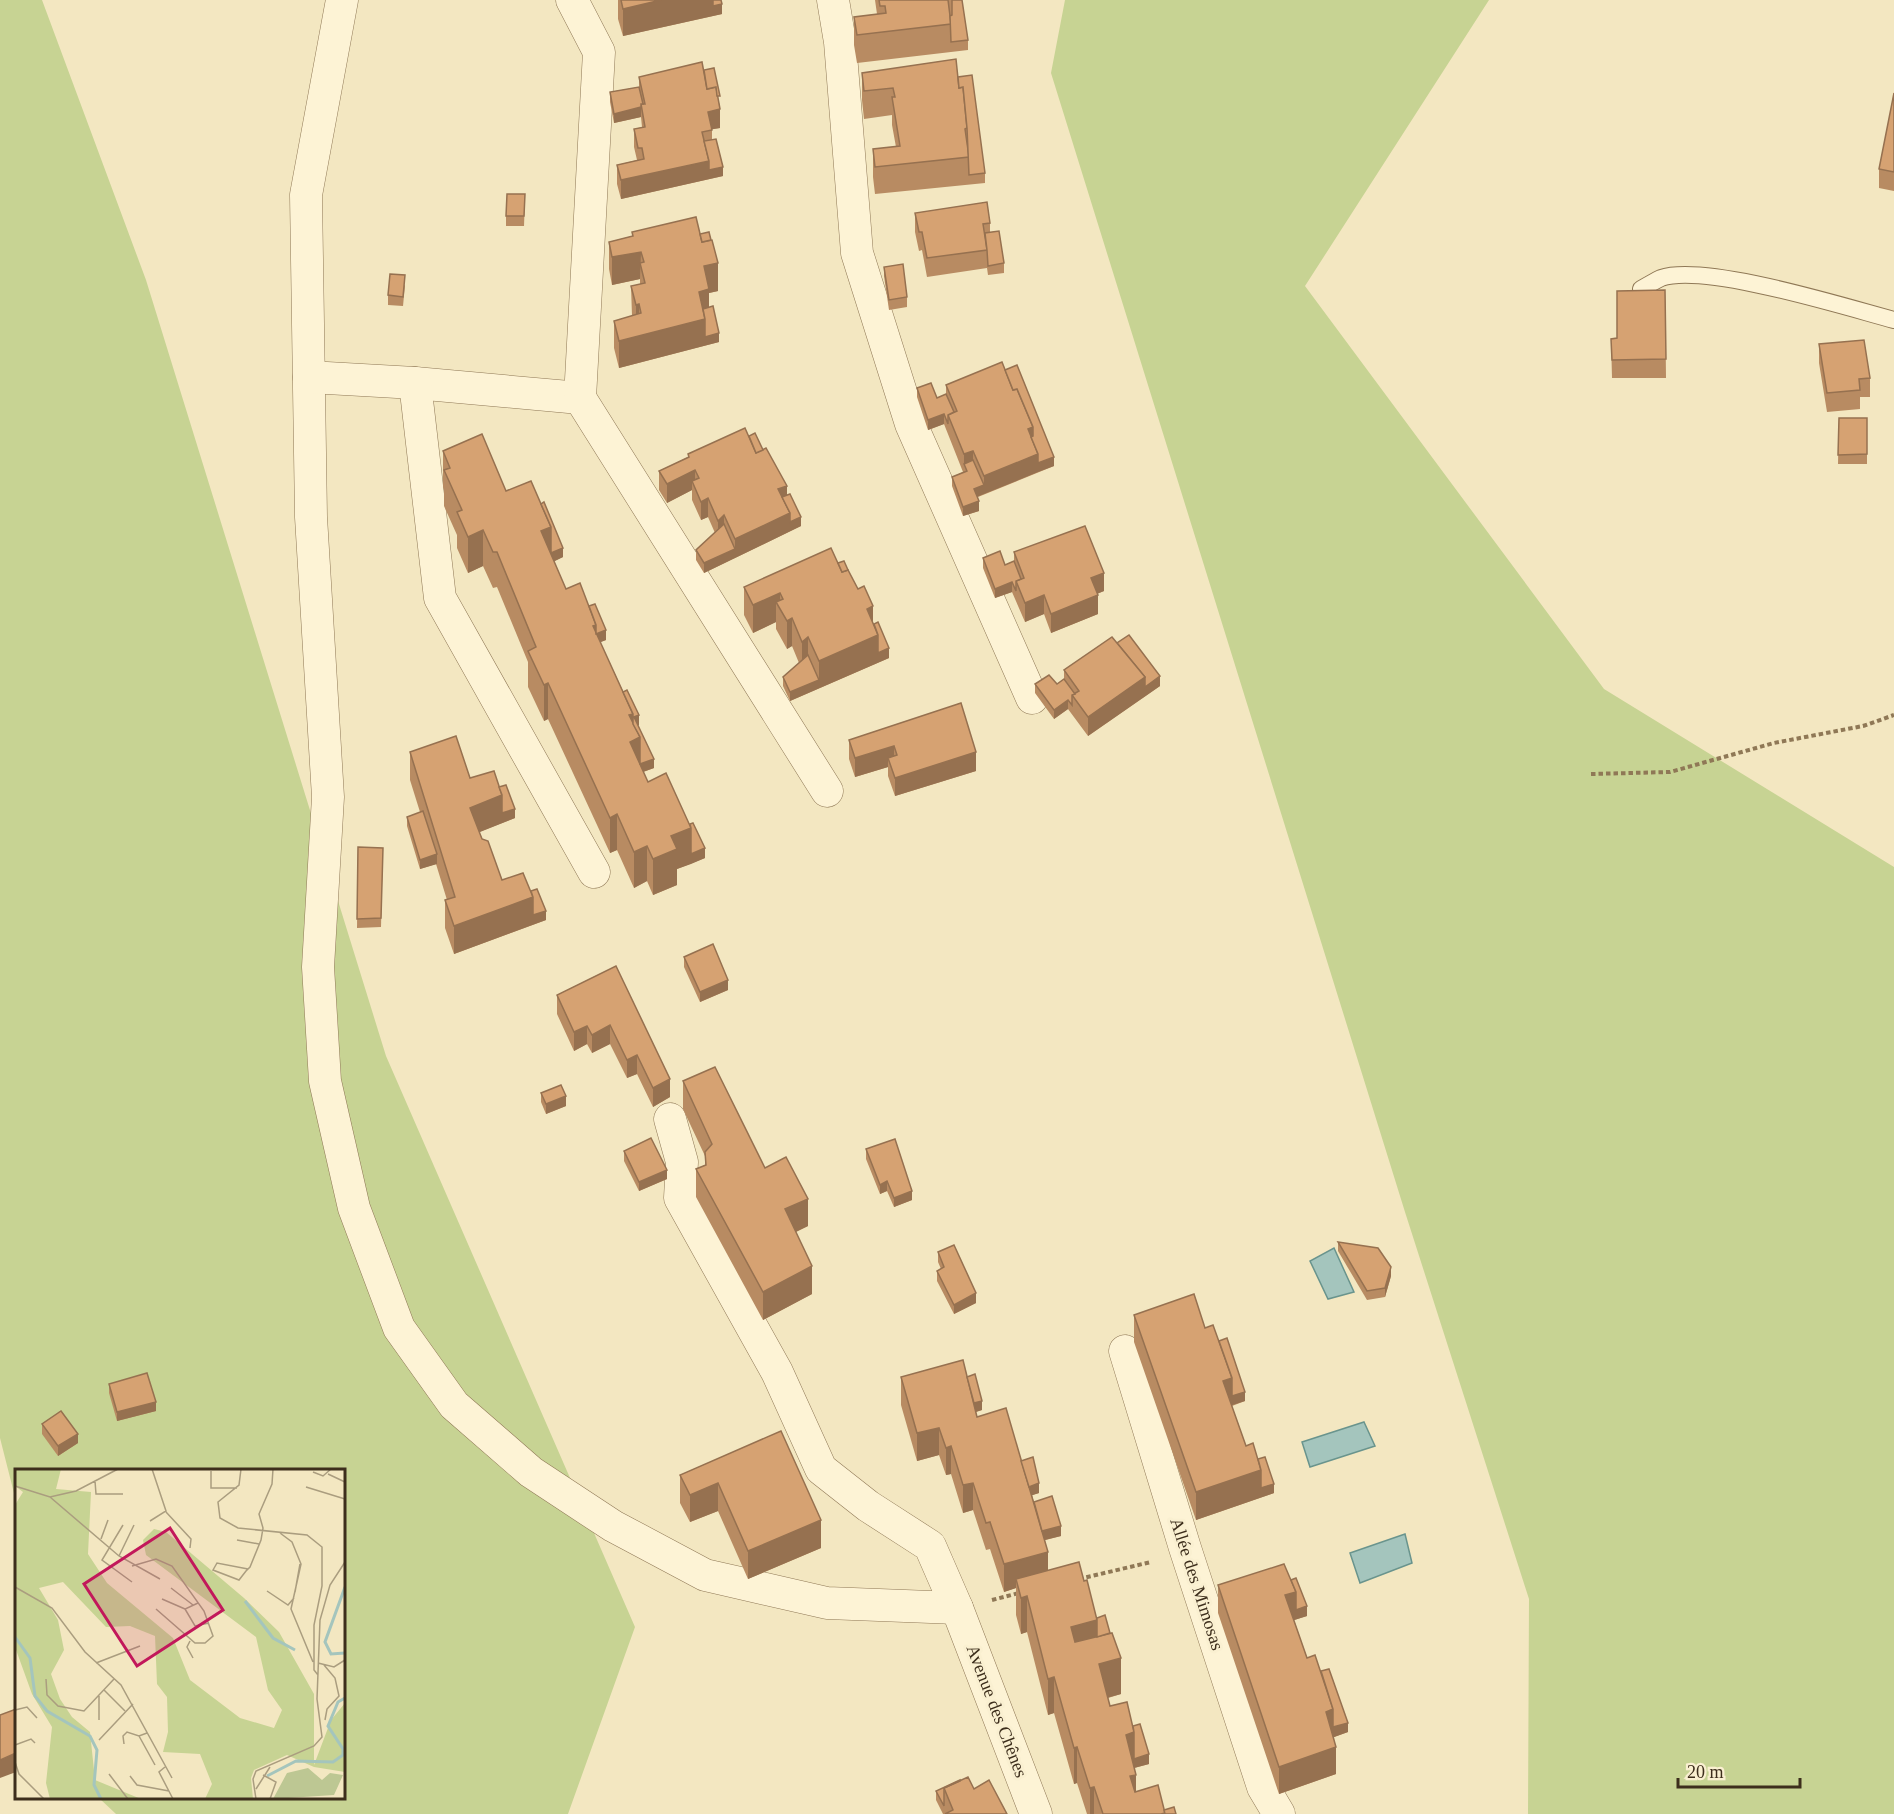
<svg xmlns="http://www.w3.org/2000/svg" width="1894" height="1814" font-family="'Times New Roman',serif">
	<rect width="100%" height="100%" fill="#f3e7c1"/>
	<g fill="#c7d393">
		<path d="M0 0H42L146 280 386 1056 635 1627 568 1814H116L99 1798H344V1470H16V1501L0 1438Z"/>
		<path d="M1065 0H1489L1305 286 1604 689 1894 867V1814H1528L1529 1599 1405 1212 1051 73Z"/>
	</g>
	<g fill="#a4c5bd" stroke="#69948d" stroke-width="1.5">
		<path d="M1334 1248 1354 1292 1328 1299 1310 1261Z"/>
		<path d="M1364 1422 1375 1446 1310 1467 1302 1442Z"/>
		<path d="M1405 1534 1412 1563 1360 1583 1350 1553Z"/>
	</g>
	<g fill="none" stroke-linecap="round" stroke-linejoin="round">
		<g stroke="#8f7856" stroke-width="18">
			<path id="lane" d="M1641 289C1648 285 1655 281 1661 278 1705 263 1845 307 1894 320"/>
		</g>
		<g stroke="#8f7856" stroke-width="33">
			<g id="street">
				<path d="M342 0 306 195 311 517 328 797 318 967 325 1081 354 1208 399 1328 454 1405 531 1472 613 1526 705 1575 827 1603 957 1608"/>
				<path d="M833 0 840 42 857 253 911 424 1032 698"/>
				<path d="M309 377 415 383 580 398 599 52 572 0"/>
				<path d="M415 383 440 598 594 872"/>
				<path d="M580 398 827 791"/>
				<path d="M670 1119 682 1162 680 1198 777 1372 821 1469 868 1506 930 1546 957 1608 1036 1814"/>
				<path d="M1125 1351 1185 1548 1263 1787 1279 1814"/>
			</g>
		</g>
		<g stroke="#8f7856" stroke-width="4" stroke-dasharray="4.5 3" stroke-linecap="butt">
			<path d="M1591 774 1670 772 1774 743 1863 726 1894 715"/>
			<path d="M1079 1579 1151 1562"/>
			<path d="M992 1600 1019 1593"/>
		</g>
		<use href="#lane" stroke="#fdf3d5" stroke-width="16"/>
		<use href="#street" stroke="#fdf3d5" stroke-width="32"/>
	</g>
	<g fill="#b88b62">
		<path d="M618 0H721L722 14 623 36 618 19Z"/>
		<path d="M875 0H962L968 40V50L857 63 854 45V17L877 14Z"/>
		<path d="M704 70 720 105V128L712 129V140L723 176 621 199 617 184V165L637 160 634 147V129L642 127 641 117 614 123 610 102V92L639 87V77Z"/>
		<path d="M862 73 958 77 985 173V183L875 194 873 177V149L896 147 892 125V115L864 119 862 100Z"/>
		<path d="M1894 93V191L1879 188V169Z"/>
		<path d="M525 194 524 226H506V216Z"/>
		<path d="M915 213 990 223V232L1004 263V273L988 275 987 268 927 277 922 250 919 251 915 232Z"/>
		<path d="M632 232 700 234 718 291 709 293V307L719 342 619 368 614 348V321L632 316 631 286 640 284V279L612 285 609 269V242L632 236Z"/>
		<path d="M884 267 907 297V307L889 310 884 276Z"/>
		<path d="M405 285 403 306 388 305V295Z"/>
		<path d="M1665 290 1666 378H1612L1611 339 1617 338Z"/>
		<path d="M1819 344 1870 378V397H1860V409L1827 412 1819 363Z"/>
		<path d="M1005 370 1054 466 978 497 979 511 963 516 952 486V477L963 472 944 424 928 430 917 397V388L937 398 946 394V385Z"/>
		<path d="M1839 418H1867V464H1838Z"/>
		<path d="M749 436 763 450 787 495 801 526 704 573 696 560V550L715 533 708 517 701 520 692 500V490L667 503 659 490V471L688 457V454Z"/>
		<path d="M443 451 506 491 563 557 554 561 566 589 589 606 606 640 600 642 639 725H638L654 768 643 772 648 782 705 858 677 869V885L653 895 647 881 634 888 617 850 610 853 548 719 544 721 528 687V662L497 587 493 588 483 566 468 573 457 548V535L444 506V490L443 487Z"/>
		<path d="M1014 552 1104 591 1097 594 1098 614 1051 633 1044 614 1025 622 1012 592 995 598 983 568V558L1005 565 1014 561Z"/>
		<path d="M838 563 873 623 889 658 790 701 783 686V677L799 663 792 646 787 649 776 629V622L753 633 744 615V587Z"/>
		<path d="M1117 643 1160 686 1088 736 1068 709 1054 719 1035 693V684H1057L1064 679V670Z"/>
		<path d="M961 703 976 771 895 796 888 776V767L855 777 849 759V740Z"/>
		<path d="M410 752 470 778 499 787 515 818 479 832 502 880 531 891 546 920 454 954 445 928V900H447L436 864 420 869 407 826V817L420 812 410 780Z"/>
		<path d="M358 847 383 848 381 927 357 928Z"/>
		<path d="M684 957 728 990 700 1002 684 967Z"/>
		<path d="M616 966 670 1097 653 1107 637 1074 627 1078 610 1044 592 1053 587 1044 574 1051 557 1014V995Z"/>
		<path d="M683 1081 765 1168 808 1226 796 1232 812 1294 763 1320 696 1197V1169L705 1165V1156L683 1109Z"/>
		<path d="M541 1093 566 1106 546 1114 541 1102Z"/>
		<path d="M866 1149 912 1200 894 1207 887 1191 880 1194 866 1159Z"/>
		<path d="M624 1151 667 1179 639 1191 624 1161Z"/>
		<path d="M1338 1242 1391 1276 1385 1297 1367 1300 1338 1251Z"/>
		<path d="M938 1252 976 1303 954 1314 937 1281V1271L941 1269 938 1262Z"/>
		<path d="M1134 1315 1205 1328 1219 1341 1245 1401 1232 1406 1246 1446 1258 1459 1274 1493 1196 1520 1134 1342Z"/>
		<path d="M901 1377H967L982 1410 976 1412 977 1417 1021 1461 1039 1493 1032 1495 1034 1502 1061 1536 1045 1540 1048 1570 1084 1581 1121 1694 1108 1698 1110 1706 1133 1726 1149 1764 1134 1768 1136 1792 1164 1810 1176 1814H1087L1077 1783 1074 1784 1054 1713 1048 1715 1027 1632 1021 1634 1016 1615V1588L1004 1592 990 1549 986 1550 973 1510 963 1513 951 1474 946 1475 939 1455 917 1461 901 1405Z"/>
		<path d="M109 1384 156 1411 117 1421 109 1393Z"/>
		<path d="M42 1424 78 1443 58 1456 42 1434Z"/>
		<path d="M781 1431 821 1548 748 1579 718 1511 690 1522 680 1503V1475Z"/>
		<path d="M1218 1585 1307 1616 1294 1620 1307 1658 1321 1671 1348 1732 1334 1737 1336 1774 1279 1794 1218 1613Z"/>
		<path d="M974 1789 1007 1814H943L936 1800V1791Z"/>
	</g>
	<g fill="#967150">
		<path d="M661 0H713L722 4V14L623 36V9Z"/>
		<path d="M641 107V117L614 123V114Z"/>
		<path d="M720 109V128L708 130V112Z"/>
		<path d="M709 161 723 167V176L621 199V180Z"/>
		<path d="M641 252 640 279 612 285V257Z"/>
		<path d="M702 260 718 263V291L709 293V316L701 319 699 292Z"/>
		<path d="M639 304V332L636 333V305Z"/>
		<path d="M705 319 719 333V342L619 368V341Z"/>
		<path d="M944 414V424L928 430V420Z"/>
		<path d="M1033 427V446L1028 429Z"/>
		<path d="M973 451V469L964 464V473V454Z"/>
		<path d="M1038 454V472L974 498V489L984 485V476Z"/>
		<path d="M1054 457V466L1038 472V463Z"/>
		<path d="M695 470V488L692 481V490L667 503V484Z"/>
		<path d="M787 486V504L782 507 778 489Z"/>
		<path d="M708 498V517L701 520V502Z"/>
		<path d="M979 501V511L963 516V507Z"/>
		<path d="M790 513 801 517V526L704 573V563L735 549V539Z"/>
		<path d="M724 515V534L718 540V521Z"/>
		<path d="M551 527 563 548V557L551 563 541 531Z"/>
		<path d="M483 530V566L468 573V537Z"/>
		<path d="M1104 573V591L1091 596V578Z"/>
		<path d="M1012 582V592L995 598V589Z"/>
		<path d="M780 593V609L776 602V622L753 633V605Z"/>
		<path d="M1044 595V614L1025 622V603Z"/>
		<path d="M1098 595V614L1051 633V614Z"/>
		<path d="M873 606V634L867 609Z"/>
		<path d="M792 618V646L787 649V621Z"/>
		<path d="M596 625 606 630V640L596 644 593 626Z"/>
		<path d="M878 635 889 648V658L790 701V692L819 680V661Z"/>
		<path d="M808 637V665L802 670V642Z"/>
		<path d="M1160 676V686L1088 736V717L1145 677Z"/>
		<path d="M548 683V719L544 721V685Z"/>
		<path d="M1068 700V709L1054 719V710Z"/>
		<path d="M633 714 640 737V773L630 778 629 715Z"/>
		<path d="M639 715V725L634 727V717Z"/>
		<path d="M894 746V765L888 758V767L855 777V758Z"/>
		<path d="M976 752V771L895 796V778Z"/>
		<path d="M654 759V768L640 773V764Z"/>
		<path d="M502 795 515 809V818L470 836V808Z"/>
		<path d="M617 814V850L610 853V818Z"/>
		<path d="M691 828V864L677 869V885L653 895V859L671 836Z"/>
		<path d="M647 846V881L634 888V852Z"/>
		<path d="M705 848V858L691 864V854Z"/>
		<path d="M437 854V864L420 869V860Z"/>
		<path d="M533 897 546 911V920L454 954V926Z"/>
		<path d="M728 980V990L700 1002V992Z"/>
		<path d="M610 1025V1044L592 1053V1035Z"/>
		<path d="M587 1026V1044L574 1051V1032Z"/>
		<path d="M637 1055V1074L627 1078V1060Z"/>
		<path d="M670 1079V1097L653 1107V1088Z"/>
		<path d="M566 1096V1106L546 1114V1104Z"/>
		<path d="M667 1170V1179L639 1191V1182Z"/>
		<path d="M887 1181V1191L880 1194V1185Z"/>
		<path d="M912 1191V1200L894 1207V1198Z"/>
		<path d="M808 1199V1226L785 1237V1209Z"/>
		<path d="M812 1266V1294L763 1320V1292Z"/>
		<path d="M1391 1267V1276L1385 1297V1288Z"/>
		<path d="M976 1293V1303L954 1314V1305Z"/>
		<path d="M1232 1378 1245 1392V1401L1223 1408V1381Z"/>
		<path d="M982 1401V1410L969 1414V1404Z"/>
		<path d="M156 1402V1411L117 1421V1412Z"/>
		<path d="M939 1428V1455L917 1461V1433Z"/>
		<path d="M78 1434V1443L58 1456V1446Z"/>
		<path d="M951 1446V1474L946 1475V1448Z"/>
		<path d="M1261 1470 1274 1484V1493L1196 1520V1492Z"/>
		<path d="M718 1483V1511L690 1522V1495Z"/>
		<path d="M973 1483V1510L963 1513V1485Z"/>
		<path d="M1039 1483V1493L1024 1498V1489Z"/>
		<path d="M821 1520V1548L748 1579V1551Z"/>
		<path d="M1061 1526V1536L1037 1542V1533Z"/>
		<path d="M1048 1552V1579H1016V1588L1004 1592V1564Z"/>
		<path d="M1296 1592 1307 1606V1616L1285 1623V1595Z"/>
		<path d="M1027 1596V1632L1021 1634V1598Z"/>
		<path d="M1097 1620 1112 1652 1071 1663V1627Z"/>
		<path d="M1121 1658V1694L1099 1700V1664Z"/>
		<path d="M1054 1677V1713L1048 1715V1679Z"/>
		<path d="M1333 1709 1348 1723V1732L1326 1740V1712Z"/>
		<path d="M1134 1732V1768L1126 1735Z"/>
		<path d="M1077 1747V1783L1074 1784V1748Z"/>
		<path d="M1336 1747V1774L1279 1794V1767Z"/>
		<path d="M16 1753V1772L0 1778V1760Z"/>
		<path d="M1149 1754V1764L1134 1768V1759Z"/>
		<path d="M1136 1775V1811L1130 1776Z"/>
		<path d="M1094 1787V1814H1090V1788Z"/>
	</g>
	<g fill="#d6a272" stroke="#967150" stroke-width="1.5">
		<path d="M621 0H661L623 9Z"/>
		<path d="M713 0H721L722 4 713 6Z"/>
		<path d="M879 0H948L951 24 857 35 854 17 886 13 885 6H880Z"/>
		<path d="M952 0H962L968 40 951 42 950 16 952 15Z"/>
		<path d="M956 59 959 88 963 87 967 128 965 129 969 157 875 167 873 149 900 146 892 97H895L893 88 864 91 862 73Z"/>
		<path d="M702 62 707 89 716 87 720 109 708 112 712 130 702 132 709 161 621 180 617 165 644 159 642 148H638L634 129 645 127 641 104H645L639 77Z"/>
		<path d="M714 68 720 96H717L716 87 707 89 704 70Z"/>
		<path d="M972 75 985 173 969 175 967 128 963 87 959 88 958 77Z"/>
		<path d="M639 87 643 104H641V107L614 114 610 92Z"/>
		<path d="M1894 93V172L1879 169Z"/>
		<path d="M716 139 723 167 709 170V161L704 141Z"/>
		<path d="M507 194H525L524 216H506Z"/>
		<path d="M987 202 990 223 983 224 987 250 927 258 922 232H919L915 213Z"/>
		<path d="M696 217 702 242 712 240 718 263 704 266 709 289 699 292 705 319 619 341 614 321 641 313 639 304 636 305 631 286 645 283 640 263 644 262 641 252 612 257 609 242 633 236 632 232Z"/>
		<path d="M999 231 1004 263 988 266 987 250 985 233Z"/>
		<path d="M709 232 711 240 702 242 700 234Z"/>
		<path d="M903 264 907 297 889 300 884 267Z"/>
		<path d="M390 274 405 275 403 297 388 295Z"/>
		<path d="M1665 290 1666 359 1612 360 1611 339 1617 338V291Z"/>
		<path d="M713 306 719 333 705 337V319L703 309Z"/>
		<path d="M1864 340 1870 378 1859 379 1860 390 1827 393 1819 344Z"/>
		<path d="M1002 362 1013 390 1017 389 1033 427 1028 429 1038 454 984 476 973 451 964 454 948 415 957 411 946 385Z"/>
		<path d="M1017 365 1054 457 1038 463V454L1031 437 1033 436V427L1017 389 1013 390 1005 370Z"/>
		<path d="M931 383 937 398 946 394 954 412 948 415V424L944 414 928 420 917 388Z"/>
		<path d="M1839 418H1867V454L1838 455Z"/>
		<path d="M745 428 756 453 766 448 787 486 778 489 790 513 735 539 724 515 718 521 708 498 701 502 692 481 699 478 695 470 667 484 659 471 689 457 688 454Z"/>
		<path d="M755 433 763 450 756 453 749 436Z"/>
		<path d="M482 434 506 491 531 481 551 527 541 531 566 589 580 583 596 625 593 626 633 714 629 715 640 737 630 742 648 782 666 773 691 828 671 836 677 849 653 859 647 846 634 852 617 814 610 818 548 683 544 685 528 651 536 647 497 552H493L483 530 468 537 457 512 462 510 444 470 450 468 443 451Z"/>
		<path d="M973 460 984 485 974 489 979 501 963 507 952 477 967 471 964 464Z"/>
		<path d="M790 494 801 517 790 522V513L782 497Z"/>
		<path d="M544 502 563 548 551 553V527L541 504Z"/>
		<path d="M724 524 735 549 704 563 696 550Z"/>
		<path d="M1085 526 1104 573 1091 578 1098 595 1051 614 1044 595 1025 603 1016 581 1024 578 1014 552Z"/>
		<path d="M831 548 842 572 848 570 858 589 864 586 873 606 867 609 878 635 819 661 808 637 802 642 792 618 787 621 776 602 783 599 780 593 753 605 744 587Z"/>
		<path d="M1000 551 1005 565 1014 561 1021 579 1016 581V591L1012 582 995 589 983 558Z"/>
		<path d="M844 561 848 570 842 572 838 563Z"/>
		<path d="M595 604 606 630 596 634V625L589 606Z"/>
		<path d="M878 622 889 648 878 653V635L874 624Z"/>
		<path d="M1129 635 1160 676 1145 687V677L1117 643Z"/>
		<path d="M1112 637 1145 677 1088 717 1072 695 1079 691 1064 670Z"/>
		<path d="M808 655 819 680 790 692 783 677Z"/>
		<path d="M1049 675 1057 684 1064 679 1075 694 1072 695V705L1068 700 1054 710 1035 684Z"/>
		<path d="M627 690 639 715 634 717 654 759 640 764V737L633 724V714L623 692Z"/>
		<path d="M961 703 976 752 895 778 888 758 897 755 894 746 855 758 849 740Z"/>
		<path d="M456 736 470 778 494 771 502 795 470 808 482 839 488 841 502 880 523 873 533 897 454 926 445 900 455 897 410 752Z"/>
		<path d="M506 785 515 809 502 813V795L499 787Z"/>
		<path d="M423 811 437 854 420 860 407 817Z"/>
		<path d="M693 823 705 848 691 854V828L690 824Z"/>
		<path d="M358 847 383 848 381 918 357 919Z"/>
		<path d="M537 889 546 911 533 915V897L531 891Z"/>
		<path d="M713 944 728 980 700 992 684 957Z"/>
		<path d="M616 966 670 1079 653 1088 637 1055 627 1060 610 1025 592 1035 587 1026 574 1032 557 995Z"/>
		<path d="M715 1067 765 1168 786 1157 808 1199 785 1209 812 1266 763 1292 696 1169 706 1165 705 1152 712 1144 683 1081Z"/>
		<path d="M561 1085 566 1096 546 1104 541 1093Z"/>
		<path d="M651 1138 667 1170 639 1182 624 1151Z"/>
		<path d="M895 1139 912 1191 894 1198 887 1181 880 1185 866 1149Z"/>
		<path d="M1338 1242 1378 1248 1391 1267 1385 1288 1367 1291Z"/>
		<path d="M954 1245 976 1293 954 1305 937 1271 944 1267 938 1252Z"/>
		<path d="M1194 1294 1205 1328 1213 1325 1232 1378 1223 1381 1246 1446 1253 1443 1261 1470 1196 1492 1134 1315Z"/>
		<path d="M1227 1338 1245 1392 1232 1396V1378L1219 1341Z"/>
		<path d="M963 1360 977 1417 1006 1408 1048 1552 1004 1564 990 1522 986 1523 973 1483 963 1485 951 1446 946 1448 939 1428 917 1433 901 1377Z"/>
		<path d="M147 1373 156 1402 117 1412 109 1384Z"/>
		<path d="M975 1374 982 1401 974 1403 967 1377Z"/>
		<path d="M61 1411 78 1434 58 1446 42 1424Z"/>
		<path d="M781 1431 821 1520 748 1551 718 1483 690 1495 680 1475Z"/>
		<path d="M1033 1457 1039 1483 1029 1487 1021 1461Z"/>
		<path d="M1265 1457 1274 1484 1261 1488V1470L1258 1459Z"/>
		<path d="M1052 1496 1061 1526 1042 1531 1034 1502Z"/>
		<path d="M1079 1562 1084 1581 1087 1580 1097 1620 1071 1627 1075 1642 1112 1633 1121 1658 1099 1664 1110 1706 1127 1702 1134 1732 1126 1735 1136 1775 1130 1776 1135 1792 1158 1785 1165 1813 1161 1814H1103L1094 1787 1090 1788 1077 1747 1074 1748 1054 1677 1048 1679 1027 1596 1021 1598 1016 1579Z"/>
		<path d="M1284 1564 1296 1592 1285 1595 1307 1658 1315 1655 1333 1709 1326 1712 1336 1747 1279 1767 1218 1585Z"/>
		<path d="M1296 1578 1307 1606 1296 1610V1592L1291 1580Z"/>
		<path d="M1105 1615 1110 1633 1097 1637V1618Z"/>
		<path d="M1329 1669 1348 1723 1333 1727V1709L1321 1671Z"/>
		<path d="M16 1709V1753L0 1760V1715Z"/>
		<path d="M1140 1724 1149 1754 1134 1759V1732L1133 1726Z"/>
		<path d="M968 1777 974 1789 989 1780 1007 1814H945L953 1810 944 1788Z"/>
		<path d="M960 1780V1781L944 1788V1806L936 1791Z"/>
		<path d="M1174 1807 1176 1814H1165L1164 1810Z"/>
	</g>
	<g text-anchor="middle" stroke-width="6" stroke-linejoin="round" paint-order="stroke">
		<g font-size="18" fill="#3d2e1c" stroke="#faf0d1">
			<text transform="translate(1197 1584) rotate(72)" y="6">Allée des Mimosas</text>
			<text transform="translate(997 1711) rotate(69)" y="6">Avenue des Chênes</text>
		</g>
	</g>
	<g transform="translate(15 1469)">
		<rect width="330" height="330" fill="#f3e7c1"/>
		<path d="M0 0H46L41 20 76 23 73 85 92 114 158 169 175 211 225 249 259 259 267 241 253 221 241 168 131 86 128 71 139 60 151 63 229 129 264 163 299 225V296L316 251 330 234V303L299 298 272 286 239 301 236 309 238 330H190L197 315 185 285 148 283 153 263 152 228 142 215 140 167 115 157 91 158 48 113 24 119 43 151 49 181 36 205 45 230 57 248 75 263 80 311 126 330H35L31 314 37 258 17 225 0 178V36L8 23 0 17Z" fill="#c7d393"/>
		<path d="M293 299 307 311 315 304 328 306 319 326 258 330 272 304Z" fill="#bdc793"/>
		<path fill="none" stroke="#a4c5bd" stroke-width="3" d="M330 118 310 173 316 185 330 184M230 132 258 169 280 181M0 168 15 189 20 227 32 242 75 267 82 281 79 316 86 330M252 307 281 292 318 293 328 286V280L313 257 323 233 330 229"/>
		<path fill="none" stroke="#aa9d7f" stroke-width="1.5" d="M226 0 224 16 203 33 205 49 223 59 292 66 307 78V117L299 156V201L303 206M196 2V19H222M298 3 308 7 316 0M313 5 330 13M80 12 81 25H108M0 17 35 28 61 22 103 0M291 18 330 30M35 28 104 87 145 110M151 43 176 70 175 79M135 52 151 42 137 0M108 56 87 91 117 113M265 64 277 73 286 95 276 140 298 193M86 70 93 51M222 71 244 75M104 87 119 56M117 97 141 90 157 97 189 142 198 167 190 174H180L141 140M233 100 202 94 198 101 224 111 231 102 235 98 246 71 248 59 244 45 257 15 258 0M0 118 37 139 70 183 106 216 157 309M156 119 178 136M252 122 273 136 279 129M280 123 285 95M147 130 170 140M183 134 170 140 180 157 194 154M175 172 172 178 178 189M81 194 125 177M303 194 319 198 330 191M309 196 320 209 324 227 312 240 310 251M31 210 32 226 43 237 69 242 99 210M89 221 110 242M84 227V251M0 241 12 238 22 249M124 267 140 296M84 271 118 235M109 275 108 267 112 263 124 267 132 264M0 276 16 270 20 274M0 293 4 305 29 330M150 298 144 303 158 330M94 305 113 330M248 306 261 313 255 330M115 307 122 316 154 322M241 320 255 298M241 330 238 310 241 302 299 277 307 268 302 230 305 151 315 116 330 93"/>
		<path fill="#c2185b" fill-opacity="0.15" stroke="#c2185b" stroke-width="3" d="M155 59 208 141 122 197 69 115Z"/>
		<rect width="330" height="330" fill="none" stroke="#3d2e1c" stroke-width="3"/>
	</g>
	<path d="M1678 1778v9h122v-9" fill="none" stroke="#3d2e1c" stroke-width="3"/>
	<text x="1687" y="1778" font-size="18" fill="#3d2e1c" stroke="#faf0d1" stroke-width="4.5" paint-order="stroke">20 m</text>
</svg>
